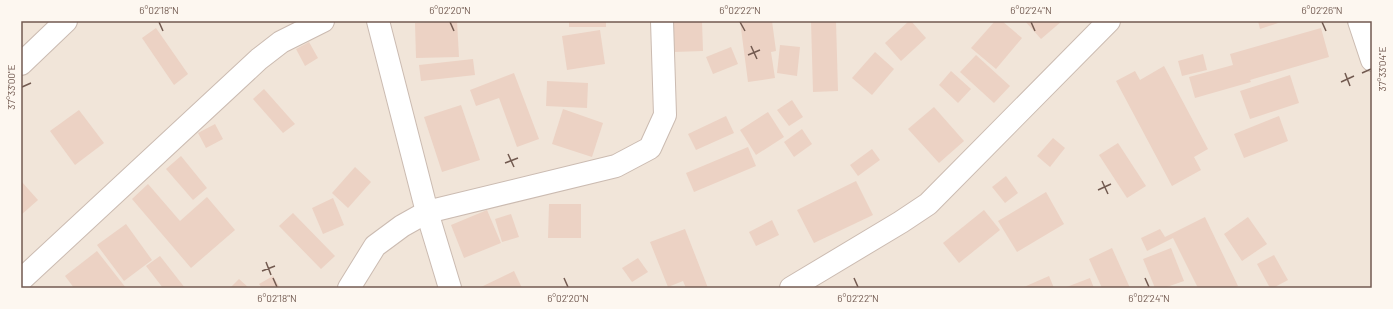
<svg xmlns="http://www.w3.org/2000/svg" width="1393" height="309" font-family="Barlow,sans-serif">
	<rect width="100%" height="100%" fill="#faf3ea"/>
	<rect fill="#f1e5d9" x="21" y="21" width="1351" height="267"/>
	<g fill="#ecd2c4">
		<path d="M457 21 459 57 416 58 415 23Z"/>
		<rect x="569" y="21" width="37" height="6"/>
		<path d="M673 21H702L703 51 673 52Z"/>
		<path d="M740 21H772L776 51 771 52 775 78 748 82Z"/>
		<path d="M811 21H836L838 91 813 92Z"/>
		<path d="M909 21H911L926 38 901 61 885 43Z"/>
		<path d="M995 21H1002L1022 38 996 69 971 48Z"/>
		<path d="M1025 21H1062L1041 39Z"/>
		<path d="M1258 21H1281V22L1260 29Z"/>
		<path d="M156 28 188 74 174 85 142 38Z"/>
		<path d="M1321 28 1329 57 1250 80 1251 82 1195 98 1189 77 1233 65 1230 54Z"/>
		<path d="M600 30 605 64 567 70 562 36Z"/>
		<path d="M309 42 318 58 305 66 296 49Z"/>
		<path d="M780 45 800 47 797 76 777 73Z"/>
		<path d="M731 47 738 64 713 74 706 57Z"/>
		<path d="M875 52 894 69 872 95 852 78Z"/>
		<path d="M1203 54 1207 70 1182 76 1178 61Z"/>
		<path d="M976 55 1010 86 994 103 960 72Z"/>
		<path d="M473 59 475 75 421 81 419 65Z"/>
		<path d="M1164 66 1208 149 1194 157 1201 170 1172 186 1116 81 1135 71 1140 80Z"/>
		<path d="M951 71 971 89 958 103 939 85Z"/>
		<path d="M514 73 539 139 517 147 499 98 476 106 470 90Z"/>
		<path d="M1290 75 1299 103 1250 119 1240 91Z"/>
		<path d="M547 81 588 83 587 108 546 106Z"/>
		<path d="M264 89 295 124 283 133 253 99Z"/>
		<path d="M792 100 803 117 789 126 777 110Z"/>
		<path d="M461 105 480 160 442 172 424 117Z"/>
		<path d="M934 107 964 141 939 163 908 129Z"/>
		<path d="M563 109 603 123 592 157 552 144Z"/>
		<path d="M79 110 104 143 75 165 50 131Z"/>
		<path d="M768 112 784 137 756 155 740 130Z"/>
		<path d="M726 116 734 133 696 150 688 134Z"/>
		<path d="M1279 116 1288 141 1244 158 1234 134Z"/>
		<path d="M215 124 223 139 206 148 198 133Z"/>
		<path d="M802 129 812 144 794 157 784 142Z"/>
		<path d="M1053 138 1065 148 1050 167 1037 156Z"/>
		<path d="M1118 143 1146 186 1127 198 1099 155Z"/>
		<path d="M748 147 756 166 694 192 686 173Z"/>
		<path d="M872 149 880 160 858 176 850 165Z"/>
		<path d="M181 156 207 188 193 200 166 169Z"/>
		<path d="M355 167 371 182 348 208 332 193Z"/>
		<path d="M1006 176 1018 193 1005 203 992 187Z"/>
		<path d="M21 181 38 200 21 215Z"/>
		<path d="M856 181 873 215 814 243 797 210Z"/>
		<path d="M148 184 180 221 207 197 235 230 191 268 132 199Z"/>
		<path d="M1046 192 1064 224 1017 252 998 221Z"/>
		<path d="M333 198 344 225 323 234 312 208Z"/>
		<path d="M549 204H581V238H548Z"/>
		<path d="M487 210 501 243 464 258 451 225Z"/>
		<path d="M984 210 1000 230 959 263 943 243Z"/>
		<path d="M293 213 335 256 321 269 279 226Z"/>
		<path d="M511 214 519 237 502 242 495 219Z"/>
		<path d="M1205 217 1238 286 1234 288H1198L1173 238 1147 251 1141 238 1160 229 1165 237Z"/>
		<path d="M1248 217 1267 244 1242 261 1224 234Z"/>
		<path d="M772 220 779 235 756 246 749 232Z"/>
		<path d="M126 224 152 260 124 281 97 245Z"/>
		<path d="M685 229 708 288H686L683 281 668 287 650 242Z"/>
		<path d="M1112 248 1130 288H1102L1089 259Z"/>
		<path d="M1171 248 1184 281 1164 288H1155L1143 259Z"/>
		<path d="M97 251 126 288H74L65 276Z"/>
		<path d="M1274 255 1288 280 1273 288H1270L1257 264Z"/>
		<path d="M160 256 185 288H163L146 266Z"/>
		<path d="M638 258 648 272 632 282 622 268Z"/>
		<path d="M514 271 522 288H479Z"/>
		<path d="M273 276 280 288H262L259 284Z"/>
		<path d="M1049 276 1054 288H1025L1024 287Z"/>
		<path d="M1090 278 1094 288H1064Z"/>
		<path d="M239 279 249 288H230Z"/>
	</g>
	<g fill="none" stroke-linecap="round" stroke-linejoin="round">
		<g stroke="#cbbbb1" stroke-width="24">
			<g id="minor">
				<path d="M378 21 427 212 450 288"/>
				<path d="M1359 21 1372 60"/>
				<path d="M21 64 66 21"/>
				<path d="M21 280 259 59 281 42 323 21"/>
				<path d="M349 288 375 246 402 226 427 212 616 166 650 148 665 115 662 21"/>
				<path d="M791 288 901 222 928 204 1109 21"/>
			</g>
		</g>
		<use href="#minor" stroke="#fff" stroke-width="22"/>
	</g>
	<path fill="none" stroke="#725a50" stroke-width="1.5" d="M159 22 163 31M450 22 454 31M740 22 745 31M1031 22 1035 31M1322 22 1326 31M751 46 757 59M748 55 760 50M1345 73 1350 86M1362 73 1371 69M1341 82 1354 76M22 87 31 83M508 154 514 167M505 163 518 158M1102 181 1108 194M1098 190 1111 184M266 262 271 275M262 271 275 266M273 278 277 287M564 278 568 287M854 278 858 287M1145 278 1149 287"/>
	<rect width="1393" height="309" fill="none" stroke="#fdf7f0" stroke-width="44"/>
	<rect x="22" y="22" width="1349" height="265" fill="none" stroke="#725a50" stroke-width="1.5"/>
	<g font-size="10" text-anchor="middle" fill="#725a50">
		<text x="159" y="14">6°02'18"N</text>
		<text x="450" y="14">6°02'20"N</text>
		<text x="740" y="14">6°02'22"N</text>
		<text x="1031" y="14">6°02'24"N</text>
		<text x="1322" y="14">6°02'26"N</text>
		<text transform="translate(1382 69) rotate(-90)" y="4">37°33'04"E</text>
		<text transform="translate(11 87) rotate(-90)" y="4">37°33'00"E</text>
		<text x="277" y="302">6°02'18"N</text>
		<text x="568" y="302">6°02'20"N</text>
		<text x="858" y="302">6°02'22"N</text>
		<text x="1149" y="302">6°02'24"N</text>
	</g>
</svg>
